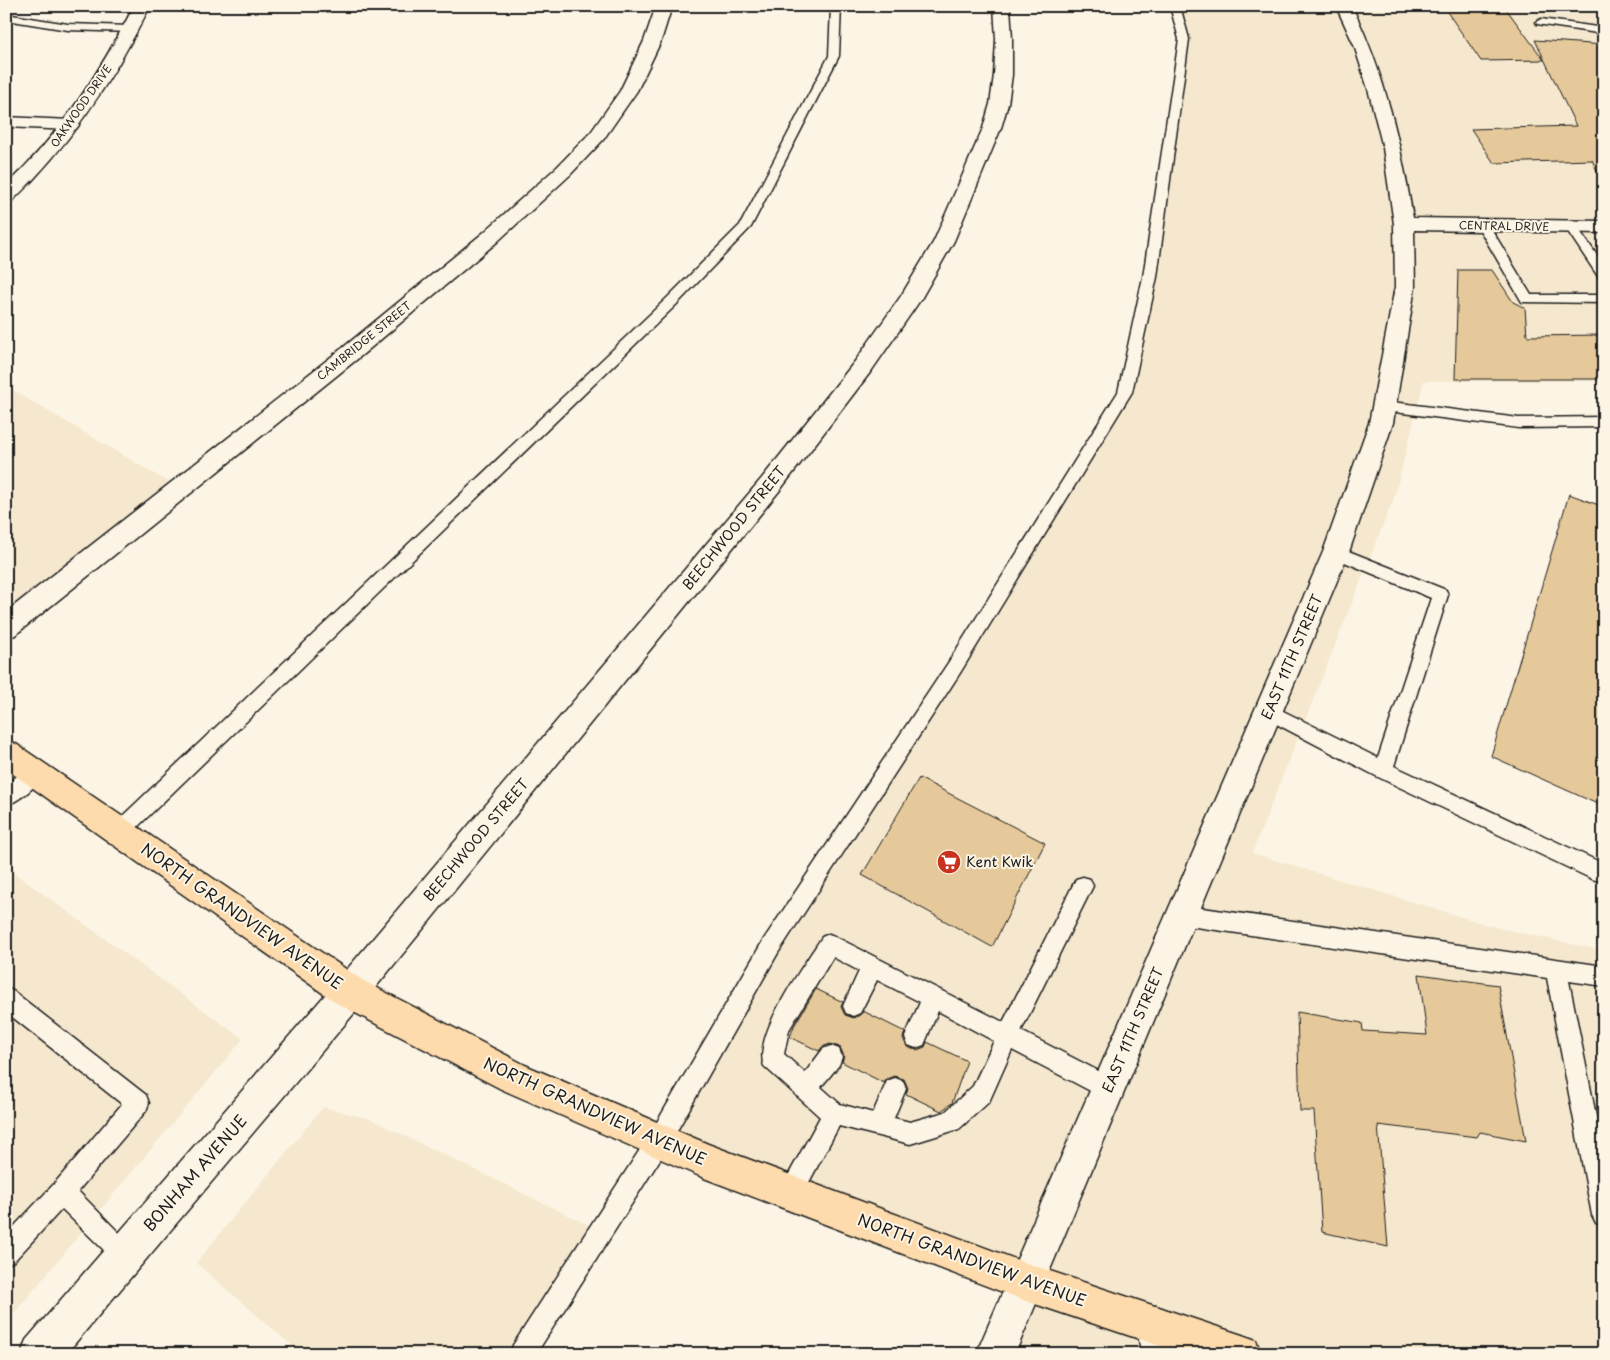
<svg xmlns="http://www.w3.org/2000/svg" width="1610" height="1360" font-family="'Playpen Sans',sans-serif">
	<rect width="100%" height="100%" fill="#fcf5e5"/>
	<filter id="ink" filterUnits="userSpaceOnUse"><feTurbulence type="fractalNoise" baseFrequency=".02" numOctaves="2"/><feDisplacementMap in="SourceGraphic" scale="10" xChannelSelector="R" yChannelSelector="G"/><feConvolveMatrix kernelMatrix="1 2 1 2 8 2 1 2 1" color-interpolation-filters="sRGB"/></filter>
	<g filter="url(#ink)">
		<g fill="#f5e8ce">
			<path d="M1178 6H1604V381H1424L1394 498 1252 853 1498 928 1604 951V1354H1241L1156 1325 1160 1354H997L1025 1282 658 1142 1122 400 1187 29Z"/>
			<path d="M6 386 180 489 6 625Z"/>
			<path d="M6 867 243 1039 6 1323Z"/>
			<path d="M323 1107 370 1119 595 1228 512 1354H302L196 1263Z"/>
		</g>
		<g fill="#e6c99a" stroke="#1c1c1c">
			<path d="M1443 6H1504L1544 60 1481 61Z"/>
			<path d="M1535 40 1604 45V186L1592 160 1494 163 1471 129 1576 126Z"/>
			<path d="M1458 270H1492L1513 302 1525 308 1527 336 1604 335V379H1455Z"/>
			<path d="M1569 494 1604 507V807L1491 756Z"/>
			<path d="M919 778 1045 843 992 947 862 875Z"/>
			<path d="M1419 974 1498 985 1526 1141 1480 1132 1477 1137 1378 1125 1388 1247 1322 1232 1314 1111H1300L1297 1012 1362 1023 1363 1031 1427 1035Z"/>
			<path d="M816 989 843 1002 841 1007 845 1015 854 1018 861 1015 863 1011 905 1032 903 1038 907 1047 917 1050 925 1047 927 1042 967 1061 952 1103 941 1111 906 1094 908 1088 904 1079 894 1076 886 1079 884 1083 842 1062 844 1056 840 1047 830 1044 822 1047 819 1051 790 1037 794 1026Z"/>
		</g>
		<g fill="none" stroke-linecap="round" stroke-linejoin="round">
			<g stroke="#1c1c1c" stroke-width="3">
				<g id="service">
					<path d="M831 6H841L839 56 751 227 677 304 127 837 120 840 113 837 110 831 113 825 667 298 740 225 829 56Z"/>
					<path d="M1170 6H1180L1189 39 1157 277 1132 392 960 673 778 953 666 1150 536 1354H510L513 1345 650 1134 764 939 948 663 1118 392 1143 277 1179 39Z"/>
					<path d="M6 14 68 24 131 26 136 29 131 32 68 30 6 20Z"/>
					<path d="M1541 19 1604 28V34L1537 24 1536 22Z"/>
					<path d="M1483 221 1489 225 1531 295H1604V303L1522 302 1477 225Z"/>
					<path d="M1571 223 1575 224 1604 265V279L1599 278 1565 227Z"/>
					<path d="M1384 401 1519 418 1604 417V427L1519 428 1379 410 1377 406 1379 402Z"/>
					<path d="M1336 546 1446 590 1448 595 1394 766 1604 864V879L1599 881 1592 879 1376 776 1263 717 1260 712 1263 707 1269 704 1378 758 1431 598 1330 556 1328 552 1330 548Z"/>
					<path d="M34 766 41 768 43 774C38 786 19 801 6 805V785L27 768Z"/>
					<path d="M1083 877 1090 879 1093 886 1021 1031 1116 1080 1119 1088 1116 1096 1108 1099 1100 1096 1012 1050 989 1102 959 1129 910 1144 839 1126 799 1201 791 1204 783 1201 780 1193 783 1185 820 1117 764 1066C752 1035 805 964 822 937L829 934 836 937 1003 1022 1076 879ZM833 957 859 971 843 1006 846 1013 853 1016 860 1013 877 980 920 1002 905 1037 908 1045 916 1048 924 1045 938 1011 994 1041 973 1086 945 1112 910 1122 894 1118 906 1089 903 1081 895 1078 887 1081 873 1113 840 1104 821 1087 839 1065 842 1057 839 1049 831 1046 823 1049 805 1073 784 1054 789 1030Z"/>
					<path d="M1182 905 1604 966V986L1569 981 1604 1156V1227L1596 1223 1592 1215 1547 978 1182 925 1175 922 1172 915 1175 908Z"/>
					<path d="M6 988 13 991 146 1095 149 1103 146 1111 78 1191 133 1247 137 1255 133 1263 125 1267 117 1263 62 1209 14 1261 6 1265V1235L54 1184 122 1104 6 1012Z"/>
				</g>
			</g>
			<g stroke="#1c1c1c" stroke-width="3">
				<g id="minor">
					<path d="M656 6H672L661 41 637 91 603 140 570 175 497 242 361 356 15 635 6 638V612L345 346 483 233 557 167 591 132 620 91 644 41Z"/>
					<path d="M994 6H1010L1012 39V75L1008 104 1001 128 954 241 921 299 872 370 780 490 362 1004 66 1354H21L26 1340 338 980 762 478 856 360 901 296 934 241 983 128 990 104 994 75 996 39Z"/>
					<path d="M1336 6H1352C1386 78 1400 140 1413 218L1604 221V233L1414 230 1415 287 1393 423 1349 552 1015 1354H976L1323 552 1369 423 1395 287 1394 224 1383 148 1368 89 1354 45Z"/>
					<path d="M6 117 70 120 76 121 79 125 76 129 70 130 6 127Z"/>
					<path d="M1156 1306 1170 1311 1175 1325 1179 1354H1141L1137 1325 1142 1311Z"/>
				</g>
			</g>
			<g stroke="#1c1c1c" stroke-width="3">
				<path id="tertiary" d="M134 6H150C114 78 71 144 13 200L6 202V185C61 134 100 72 134 6Z"/>
			</g>
			<g stroke="#1c1c1c" stroke-width="3">
				<path id="primary" d="M6 740 16 744 362 980 525 1065 708 1144 1026 1263 1242 1335 1256 1340 1261 1354H1184L1026 1301 704 1178 501 1089 338 1004 6 769Z"/>
			</g>
			<use href="#service" fill="#fcf5e5" fill-rule="evenodd"/>
			<use href="#minor" fill="#fcf5e5" fill-rule="evenodd"/>
			<use href="#tertiary" fill="#fcf5e5" fill-rule="evenodd"/>
			<use href="#primary" fill="#fedbac" fill-rule="evenodd"/>
		</g>
	</g>
	<defs>
		<g id="supermarket-disc" transform="scale(1.25)"><circle r="9.5" fill="#c8321e" stroke="#fcf5e5"/><path d="M-6-5.5h2.5l.6 2H6L4.5 2H-2.5L-4.4-4H-6ZM-1.5 3.2a1.3 1.3 0 1 0 .1 0ZM3 3.2a1.3 1.3 0 1 0 .1 0Z" fill="#fff"/></g>
	</defs>
	<g fill-rule="evenodd">
		<use href="#supermarket-disc" x="949" y="862"/>
	</g>
	<g text-anchor="middle" stroke-width="4" stroke-linejoin="round" paint-order="stroke">
		<g font-size="11" fill="#1c1c1c" stroke="#fcf5e5">
			<text transform="translate(81 106) rotate(-55)" y="4">OAKWOOD DRIVE</text>
			<text transform="translate(1504 226) rotate(1)" y="4">CENTRAL DRIVE</text>
			<text transform="translate(364 341) rotate(-39)" y="4">CAMBRIDGE STREET</text>
		</g>
		<g font-size="14" fill="#1c1c1c" stroke="#fcf5e5">
			<text transform="translate(734 528) rotate(-51)" y="5">BEECHWOOD STREET</text>
			<text transform="translate(1292 657) rotate(-67)" y="5">EAST 11TH STREET</text>
			<text transform="translate(476 840) rotate(-50)" y="5">BEECHWOOD STREET</text>
			<text transform="translate(1133 1030) rotate(-67)" y="5">EAST 11TH STREET</text>
		</g>
		<g font-size="14" fill="#1c1c1c" stroke="#fcf5e5" text-anchor="start">
			<text x="966" y="867">Kent Kwik</text>
		</g>
		<g font-size="16" fill="#1c1c1c" stroke="#fcf5e5">
			<text transform="translate(242 916) rotate(35)" y="6">NORTH GRANDVIEW AVENUE</text>
			<text transform="translate(595 1111) rotate(24)" y="6">NORTH GRANDVIEW AVENUE</text>
			<text transform="translate(195 1173) rotate(-49)" y="6">BONHAM AVENUE</text>
			<text transform="translate(972 1260) rotate(20)" y="6">NORTH GRANDVIEW AVENUE</text>
		</g>
	</g>
	<rect width="1610" height="1360" fill="none" stroke="#fcf5e5" stroke-width="25"/>
	<rect x="12" y="12" width="1585" height="1335" fill="none" stroke="#1c1c1c" stroke-width="2" filter="url(#ink)"/>
</svg>
